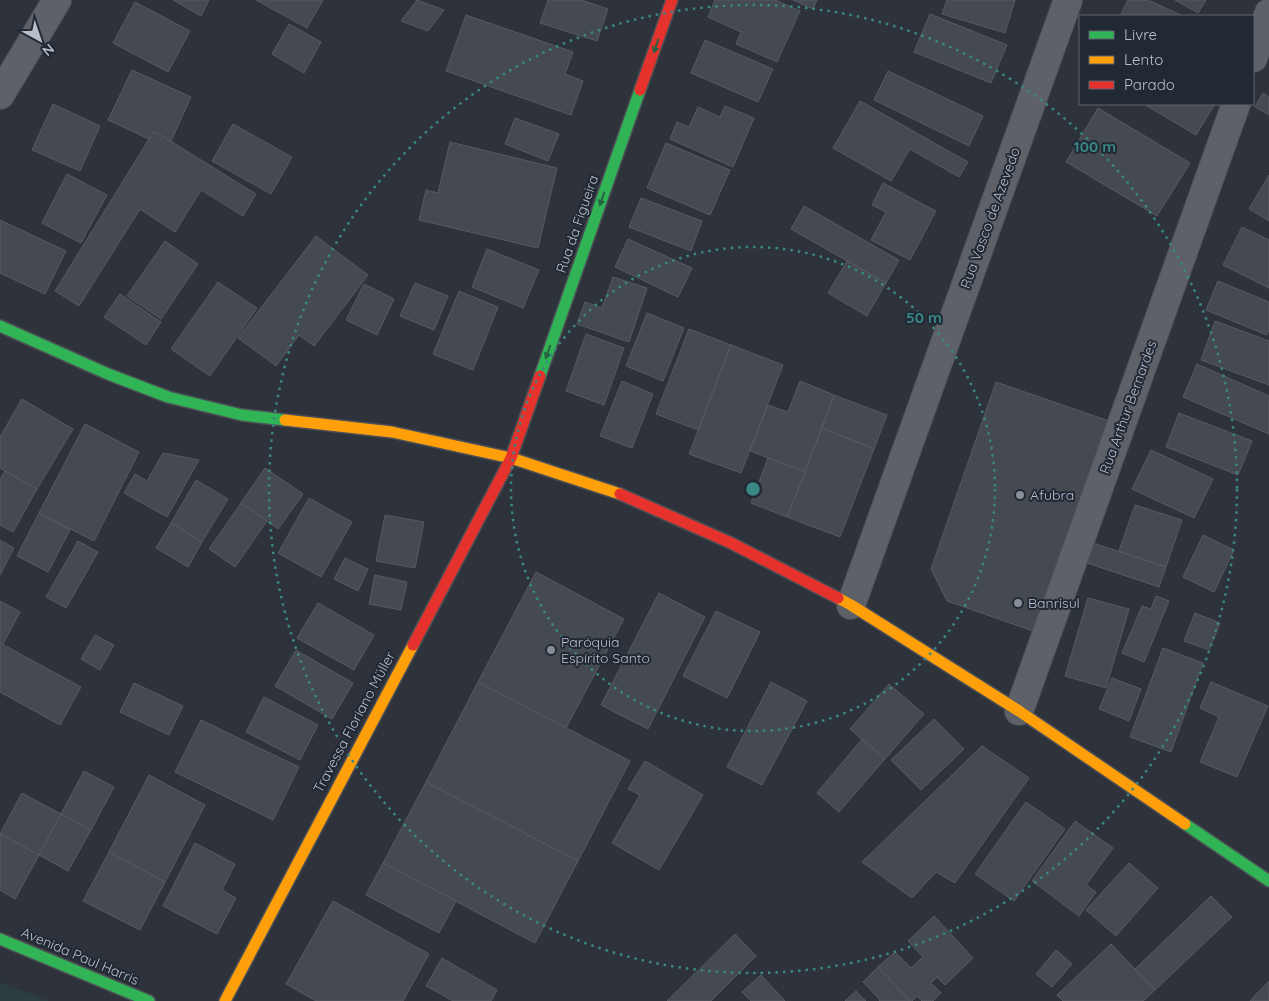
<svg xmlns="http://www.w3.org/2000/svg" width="1269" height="1001" font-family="Quicksand,sans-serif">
	<rect width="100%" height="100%" fill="#2e333b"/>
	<path fill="#2b3d40" d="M0 982 49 1001H0Z"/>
	<g fill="#454950" stroke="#565a62">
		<path d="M173 0H209L201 16Z"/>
		<path d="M256 0H323L307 28Z"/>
		<path d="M417 0 444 10 428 31 401 21Z"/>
		<path d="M548 0H581L608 9 597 41 540 23Z"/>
		<path d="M715 0H775L800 11 777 62 736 44 741 32 708 17Z"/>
		<path d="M793 0H817L813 9Z"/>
		<path d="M947 0H1015L1005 33 942 14Z"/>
		<path d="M1128 0H1148L1183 16H1120Z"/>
		<path d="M1175 0H1206L1198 13Z"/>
		<path d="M135 2 190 31 168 72 113 43Z"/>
		<path d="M930 14 1007 45 991 83 914 52Z"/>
		<path d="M466 15 573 52 565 74 583 81 571 115 446 71Z"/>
		<path d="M289 24 321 42 304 73 272 54Z"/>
		<path d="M705 40 773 69 758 102 691 73Z"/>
		<path d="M132 70 191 97 168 148 108 120Z"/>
		<path d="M888 71 983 116 969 146 874 100Z"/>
		<path d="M1263 93 1269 97V115L1255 107Z"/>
		<path d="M860 101 968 162 959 177 910 149 891 181 833 148Z"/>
		<path d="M53 104 100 126 80 171 32 150Z"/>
		<path d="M1148 104H1215L1196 135 1147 106Z"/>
		<path d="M725 106 754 118 733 167 670 139 677 122 689 127 698 107 720 117Z"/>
		<path d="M1098 108 1190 163 1157 216 1066 162Z"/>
		<path d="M515 118 559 134 548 161 505 144Z"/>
		<path d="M233 124 292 157 271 194 212 161Z"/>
		<path d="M154 131 256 194 243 216 201 190 175 232 140 209 79 306 55 291Z"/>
		<path d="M450 142 557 168 538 248 419 220 426 190 438 193Z"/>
		<path d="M666 143 730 170 710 215 647 188Z"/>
		<path d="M67 174 107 195 81 243 42 223Z"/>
		<path d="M1269 175V221L1249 209Z"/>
		<path d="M883 183 936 211 910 260 871 240 886 212 872 205Z"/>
		<path d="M641 198 702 221 691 251 629 227Z"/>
		<path d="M804 206 899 260 886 283 791 229Z"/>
		<path d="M0 220 66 251 45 294 0 273Z"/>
		<path d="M1242 227 1269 240V288L1223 265Z"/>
		<path d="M316 236 368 275 314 346 299 335 276 366 238 338Z"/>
		<path d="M628 239 692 268 678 297 615 267Z"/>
		<path d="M165 241 198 264 161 319 127 296Z"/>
		<path d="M487 249 539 270 523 308 472 287Z"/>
		<path d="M847 261 886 283 867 316 828 293Z"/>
		<path d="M613 277 647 288 629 342 577 324 585 302 602 308Z"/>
		<path d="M1218 281 1269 302V330L1267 335 1206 310Z"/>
		<path d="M218 282 257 308 210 376 171 349Z"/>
		<path d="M415 283 448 296 434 330 400 316Z"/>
		<path d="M364 284 394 299 377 335 346 320Z"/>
		<path d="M459 291 498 307 473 370 433 354Z"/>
		<path d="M120 294 161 322 146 345 104 317Z"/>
		<path d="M647 313 684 328 663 381 626 366Z"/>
		<path d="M1215 321 1269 341V385L1201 360Z"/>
		<path d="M689 329 731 345 698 430 656 414Z"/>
		<path d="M586 334 624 348 604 405 566 391Z"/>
		<path d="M731 345 783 365 741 473 689 454Z"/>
		<path d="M1197 364 1269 396V434L1183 397Z"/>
		<path d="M622 381 653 394 632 448 600 436Z"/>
		<path d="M800 381 834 395 805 472 750 451 768 405 788 412Z"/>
		<path d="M996 382 1109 421 1036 632 947 601 931 569Z"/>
		<path d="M834 395 887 415 874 449 822 428Z"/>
		<path d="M22 399 73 429 37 489 0 468V437Z"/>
		<path d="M1179 413 1252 441 1238 475 1166 447Z"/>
		<path d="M85 424 139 452 94 541 39 513Z"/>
		<path d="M822 428 874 449 840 537 787 517Z"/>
		<path d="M1151 450 1213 479 1194 518 1132 489Z"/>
		<path d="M163 453 199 460 167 517 124 493 135 474 147 481Z"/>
		<path d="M768 458 805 472 787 517 751 503Z"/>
		<path d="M265 468 303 494 278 529 241 503Z"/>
		<path d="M5 471 37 489 13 532 0 525V479Z"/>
		<path d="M196 480 228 499 202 542 171 523Z"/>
		<path d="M309 498 352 522 321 577 278 553Z"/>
		<path d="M241 503 267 521 235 567 209 549Z"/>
		<path d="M1135 505 1182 520 1166 567 1119 551Z"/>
		<path d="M39 513 70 530 48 572 17 556Z"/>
		<path d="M385 515 424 522 415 568 376 561Z"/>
		<path d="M171 523 202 542 188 567 156 548Z"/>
		<path d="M1203 535 1234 550 1214 592 1183 577Z"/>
		<path d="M0 540 14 548 0 575Z"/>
		<path d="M78 541 98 552 66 608 46 597Z"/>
		<path d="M1093 543 1166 567 1159 587 1087 563Z"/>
		<path d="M345 558 368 569 358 591 334 579Z"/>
		<path d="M536 572 624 619 566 728 478 682Z"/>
		<path d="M375 575 407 582 401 610 369 604Z"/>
		<path d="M659 593 705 617 648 729 601 705Z"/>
		<path d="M1156 596 1169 601 1144 662 1122 653 1142 606 1151 609Z"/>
		<path d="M1088 598 1129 609 1106 688 1065 676Z"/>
		<path d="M0 601 20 612 3 644 0 643Z"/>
		<path d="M318 603 374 635 354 670 297 638Z"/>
		<path d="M716 611 760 632 727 698 683 676Z"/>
		<path d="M1195 613 1220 623 1209 650 1184 641Z"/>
		<path d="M95 635 114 645 100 670 81 659Z"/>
		<path d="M0 643 81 687 60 725 0 692Z"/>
		<path d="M1163 648 1203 663 1171 752 1130 737Z"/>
		<path d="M296 650 353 683 332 719 275 686Z"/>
		<path d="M1112 678 1141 689 1129 721 1099 709Z"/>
		<path d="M478 682 630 761 578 861 426 782Z"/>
		<path d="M771 682 807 701 762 785 727 767Z"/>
		<path d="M1211 682 1268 706 1237 777 1200 762 1219 717 1200 708Z"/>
		<path d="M134 683 183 706 169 735 120 712Z"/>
		<path d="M889 684 924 714 885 759 850 729Z"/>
		<path d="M264 697 318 725 300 760 246 732Z"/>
		<path d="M934 719 964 749 921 790 891 760Z"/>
		<path d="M201 720 299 767 273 820 175 772Z"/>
		<path d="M862 739 885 759 839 812 817 793Z"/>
		<path d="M982 746 1029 778 955 883 936 872 912 898 862 862Z"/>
		<path d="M645 761 703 795 659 870 612 843 640 795 628 789Z"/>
		<path d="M84 771 114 787 91 830 61 814Z"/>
		<path d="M149 775 205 805 165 882 109 852Z"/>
		<path d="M426 782 578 861 535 943 383 863Z"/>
		<path d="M22 793 61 814 39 855 0 834Z"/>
		<path d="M1026 802 1065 829 1014 901 975 874Z"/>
		<path d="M61 814 91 830 68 871 39 855Z"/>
		<path d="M1075 821 1113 848 1086 885 1096 892 1079 916 1032 881Z"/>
		<path d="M0 834 39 855 15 899 0 890Z"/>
		<path d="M195 843 235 864 222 890 236 898 217 934 163 906Z"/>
		<path d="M109 852 165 882 140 930 83 901Z"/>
		<path d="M383 863 456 901 439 933 366 895Z"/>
		<path d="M1129 863 1158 888 1116 936 1086 910Z"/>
		<path d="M1211 896 1232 917 1155 990 1135 969Z"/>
		<path d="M333 901 429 954 403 1001H316L286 984Z"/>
		<path d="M934 916 973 958 945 985 937 977 931 983 941 993 933 1001H922L917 996 912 1001H910L878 967 895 952 911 968 923 957 908 941Z"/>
		<path d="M735 934 756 956 711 1001H667Z"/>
		<path d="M1111 944 1155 990 1143 1001H1063L1057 995Z"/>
		<path d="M1056 950 1072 964 1052 987 1036 974Z"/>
		<path d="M442 958 497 990 491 1001H453L426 986Z"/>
		<path d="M878 967 910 1001H879L880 1000 863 982Z"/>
		<path d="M761 975 785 1001H751L742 992Z"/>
		<path d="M1269 981V1001H1250Z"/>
		<path d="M856 991 866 1001H845Z"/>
	</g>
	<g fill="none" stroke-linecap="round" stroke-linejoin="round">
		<g stroke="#4c4f55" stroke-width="30">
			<g id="street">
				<path d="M1253 58 1269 13"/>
				<path d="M0 95 57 0"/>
				<path d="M851 605 1068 0"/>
				<path d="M1019 711 1236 104"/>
			</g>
		</g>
		<g stroke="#4c4f55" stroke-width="14">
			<g id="fast">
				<path d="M0 326 108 374 168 397 242 415 285 420"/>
				<path d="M540 376 640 90"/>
				<path d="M1185 824 1269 881"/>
				<path d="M0 939 149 1001"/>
			</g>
		</g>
		<g stroke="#4c4f55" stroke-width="14">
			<g id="slow">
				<path d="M285 420 392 432 511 458 620 494"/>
				<path d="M838 598 851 605 1019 711 1185 824"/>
				<path d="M225 1001 413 645"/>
			</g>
		</g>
		<g stroke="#4c4f55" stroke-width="14">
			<g id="jam">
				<path d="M640 90 672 0"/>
				<path d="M620 494 731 543 838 598"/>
				<path d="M413 645 511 458 540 376"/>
			</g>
		</g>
		<use href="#street" stroke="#5e6168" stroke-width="28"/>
		<use href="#fast" stroke="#30b455" stroke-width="11"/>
		<use href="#slow" stroke="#ff9f0a" stroke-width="11"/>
		<use href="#jam" stroke="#e5322d" stroke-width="11"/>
	</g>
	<defs><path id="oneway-solid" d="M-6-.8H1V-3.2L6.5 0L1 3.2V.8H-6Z" transform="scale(1.25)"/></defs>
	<g fill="#276142">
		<use href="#oneway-solid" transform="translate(656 46) rotate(109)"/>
		<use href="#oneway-solid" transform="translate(602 199) rotate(109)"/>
		<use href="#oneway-solid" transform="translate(548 352) rotate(109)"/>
	</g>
	<g fill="none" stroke="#3a8885" stroke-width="2.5" stroke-dasharray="2.5 5">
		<circle cx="753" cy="489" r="242"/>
		<circle cx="753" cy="489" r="484"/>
	</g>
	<g fill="#888e98" stroke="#212935" stroke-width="2">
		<circle cx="1020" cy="495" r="5"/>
		<circle cx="1018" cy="603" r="5"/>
		<circle cx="551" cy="650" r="5"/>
	</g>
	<g text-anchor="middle" stroke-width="4" stroke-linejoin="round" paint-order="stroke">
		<g font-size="14" fill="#b9bfca" stroke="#212935">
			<text transform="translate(990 218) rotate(-70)" y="5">Rua Vasco de Azevedo</text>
			<text transform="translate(577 224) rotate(-71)" y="5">Rua da Figueira</text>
			<text transform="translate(1128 407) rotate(-70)" y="5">Rua Arthur Bernardes</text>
			<text transform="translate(354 722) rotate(-62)" y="5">Travessa Floriano Müller</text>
			<text transform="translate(80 956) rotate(23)" y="5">Avenida Paul Harris</text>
		</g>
		<g font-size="14" fill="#b9bfca" stroke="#212935" text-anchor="start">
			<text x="1030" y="500">Afubra</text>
			<text x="1028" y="608">Banrisul</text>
			<text x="561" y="647">Paróquia<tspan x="561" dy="16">Espírito Santo</tspan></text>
		</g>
	</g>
	<circle cx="753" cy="489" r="8" fill="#3a8885" stroke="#212935" stroke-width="2.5"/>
	<g font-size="15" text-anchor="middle" font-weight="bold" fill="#3a8885" stroke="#212935" stroke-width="4" stroke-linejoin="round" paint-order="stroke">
		<text x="1095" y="152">100 m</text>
		<text x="924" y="323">50 m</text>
	</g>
	<rect x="1079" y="15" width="175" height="90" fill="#212935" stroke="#5e6571"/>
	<rect x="1089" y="31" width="25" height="8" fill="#30b455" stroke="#5e6571"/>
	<text x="1124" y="40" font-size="15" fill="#b9bfca">Livre</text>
	<rect x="1089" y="56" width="25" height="8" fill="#ff9f0a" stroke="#5e6571"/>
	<text x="1124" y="65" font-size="15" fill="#b9bfca">Lento</text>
	<rect x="1089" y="81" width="25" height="8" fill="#e5322d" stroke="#5e6571"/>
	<text x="1124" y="90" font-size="15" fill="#b9bfca">Parado</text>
	<g transform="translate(40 40) rotate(140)" stroke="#212935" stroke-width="4" paint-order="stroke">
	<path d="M0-4L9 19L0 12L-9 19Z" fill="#b9bfca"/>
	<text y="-8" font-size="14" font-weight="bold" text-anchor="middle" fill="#b9bfca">N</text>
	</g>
</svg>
